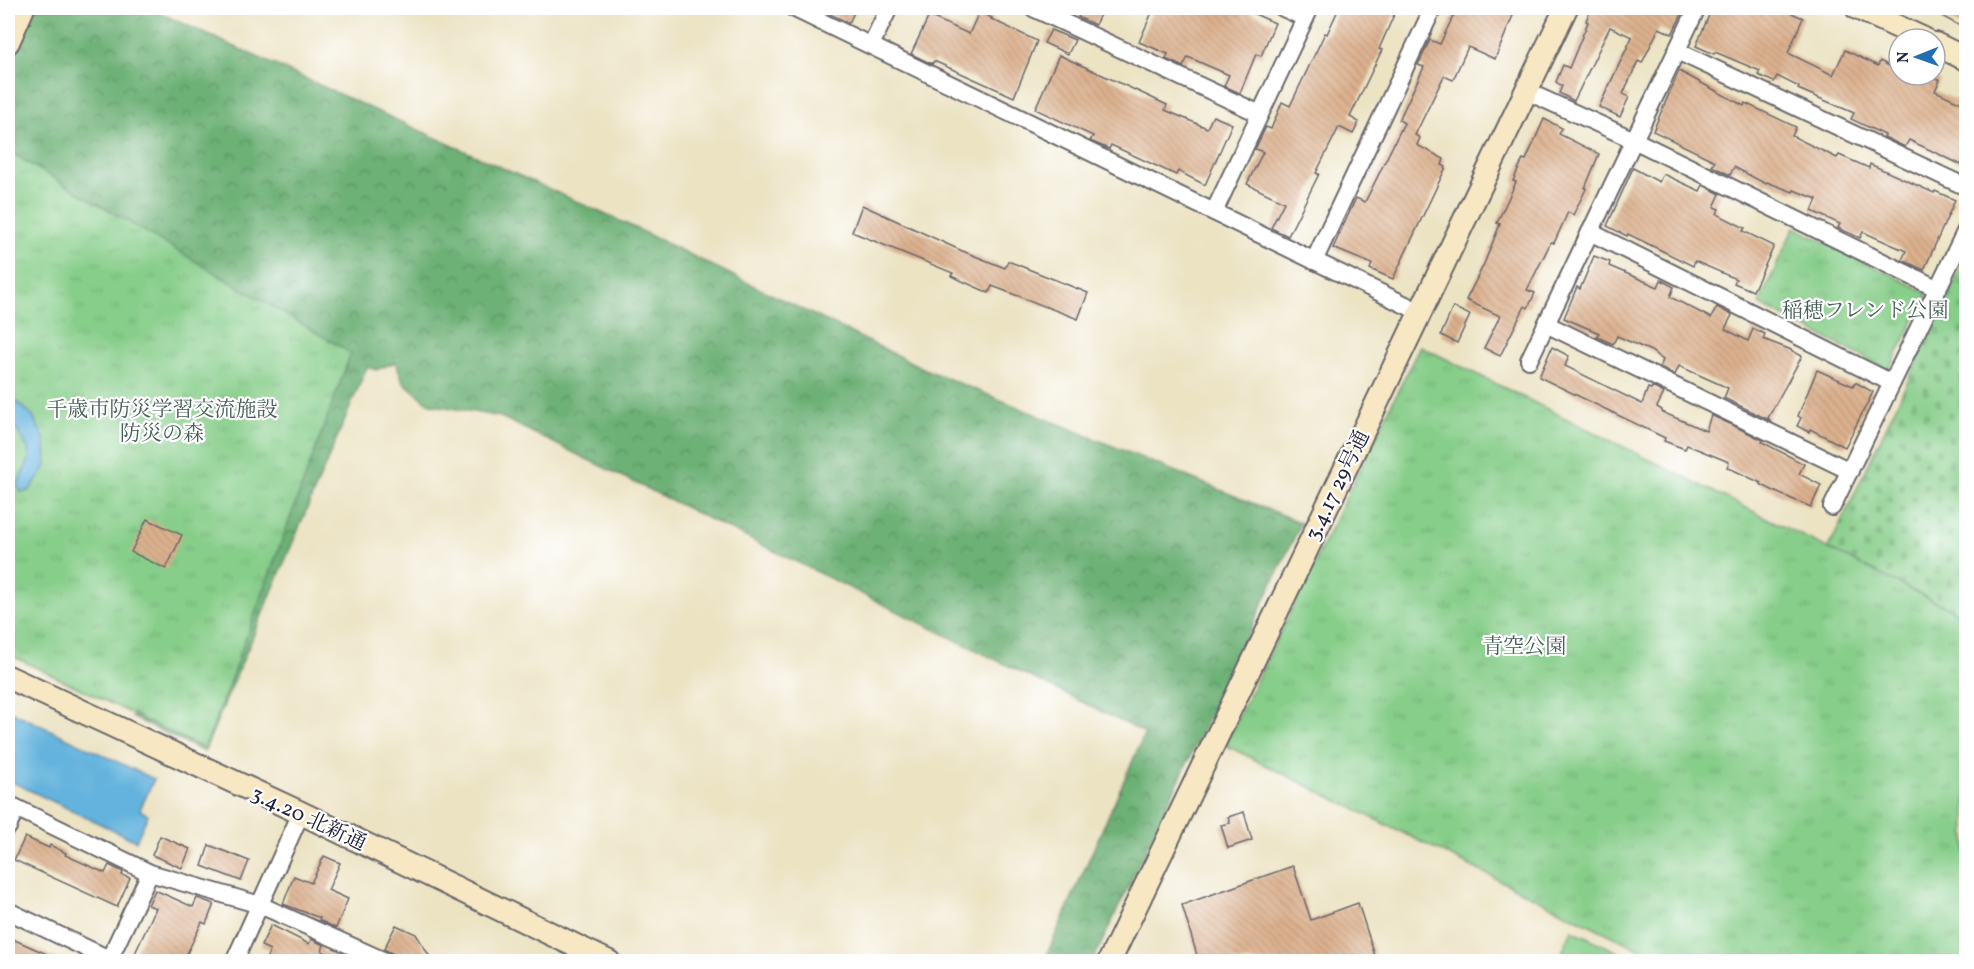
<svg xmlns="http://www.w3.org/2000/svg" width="1974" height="969" font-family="Vollkorn,'Noto Serif JP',serif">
	<defs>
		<pattern id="forest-crowns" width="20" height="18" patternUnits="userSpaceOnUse" patternTransform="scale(1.5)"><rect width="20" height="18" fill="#6db176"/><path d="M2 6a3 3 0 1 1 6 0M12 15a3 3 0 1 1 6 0" fill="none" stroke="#599062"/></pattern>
		<pattern id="cemetery-stones" width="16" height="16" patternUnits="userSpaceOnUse" patternTransform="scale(1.5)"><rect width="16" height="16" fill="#87ce8a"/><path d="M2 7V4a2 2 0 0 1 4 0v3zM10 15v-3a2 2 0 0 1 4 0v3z" fill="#74b178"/></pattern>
		<pattern id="park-tufts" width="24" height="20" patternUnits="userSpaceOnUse" patternTransform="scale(1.5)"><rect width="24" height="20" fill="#87ce8a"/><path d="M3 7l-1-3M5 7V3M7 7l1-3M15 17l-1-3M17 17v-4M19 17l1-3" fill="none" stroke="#74b178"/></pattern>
		<pattern id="building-back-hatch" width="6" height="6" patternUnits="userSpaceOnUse" patternTransform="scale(1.5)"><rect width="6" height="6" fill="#dcb18e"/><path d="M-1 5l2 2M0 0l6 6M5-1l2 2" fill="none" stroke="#bc987b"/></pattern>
	</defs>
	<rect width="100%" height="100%" fill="#fff"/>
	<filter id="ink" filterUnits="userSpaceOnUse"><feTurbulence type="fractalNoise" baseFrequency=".0167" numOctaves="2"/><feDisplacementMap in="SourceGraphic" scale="12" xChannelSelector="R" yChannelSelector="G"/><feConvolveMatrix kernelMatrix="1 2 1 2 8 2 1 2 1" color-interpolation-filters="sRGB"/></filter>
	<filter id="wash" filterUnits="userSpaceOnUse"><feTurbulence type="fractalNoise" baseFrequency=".008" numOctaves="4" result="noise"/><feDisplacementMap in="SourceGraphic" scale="24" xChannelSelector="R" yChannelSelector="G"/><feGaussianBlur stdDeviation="1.35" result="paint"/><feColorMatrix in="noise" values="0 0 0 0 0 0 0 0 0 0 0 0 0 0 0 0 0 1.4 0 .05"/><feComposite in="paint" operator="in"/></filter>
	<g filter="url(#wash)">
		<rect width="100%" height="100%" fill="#ece3c3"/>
		<path fill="#87ce8a" stroke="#547862" stroke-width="1.5" d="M1572 930 1636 961H1558Z"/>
		<path fill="url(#forest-crowns)" stroke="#486a58" stroke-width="1.5" d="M8 8H149L633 227 927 370 1301 523 1093 961H1044L1145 733 501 417 430 404 403 382 396 362 376 370 367 367 204 752 132 717 135 709 8 536Z"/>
		<path fill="url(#cemetery-stones)" stroke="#547862" stroke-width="1.5" d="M1966 258V617L1828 550Z"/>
		<g fill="url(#park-tufts)" stroke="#547862" stroke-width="1.5">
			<path d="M8 151 351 353 205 749 8 654Z"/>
			<path d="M1794 227 1928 293 1889 370 1759 304Z"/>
			<path d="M1420 346 1966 617V961H1663L1225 745Z"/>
		</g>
		<g fill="#63b3de" stroke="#426a8c" stroke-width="1.5">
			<path d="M8 399 16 401 32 415 45 440 46 466 29 491 21 492 17 485 29 460 28 448 8 416Z"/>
			<path d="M8 710 154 779 140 810 148 815 136 841 8 780Z"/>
		</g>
		<g id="blocks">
			<g fill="url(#building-back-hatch)">
				<path d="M833 8H856L849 23 830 14Z"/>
				<path d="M1082 8H1103L1095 25 1078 17Z"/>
				<path d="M1154 8H1241L1275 23 1261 56 1256 54 1240 93 1224 86 1229 75 1188 57 1183 67 1166 59 1168 54 1139 42Z"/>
				<path d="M1339 8H1397L1379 49 1382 50 1350 117 1359 122 1353 134 1339 127 1316 173 1319 174 1288 236 1271 228 1284 202 1247 184 1263 152 1255 149 1266 127 1271 129 1282 102 1290 106 1325 33 1327 34Z"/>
				<path d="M1457 8H1516L1495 59 1468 47 1453 80 1444 76 1415 135 1420 138 1417 145 1444 159 1442 165 1446 167 1393 279 1370 269 1372 264 1333 248 1356 198 1365 202 1404 123 1399 120 1424 67 1418 65 1430 40 1440 44Z"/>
				<path d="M1591 8H1685L1672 34 1659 28 1642 63 1638 61 1623 94 1629 97 1620 117 1599 107 1632 37 1610 27 1574 101 1559 93 1562 86 1556 82 1563 65 1569 68 1588 22 1586 21Z"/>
				<path d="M1712 8H1780L1803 18 1788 53 1833 75 1845 50 1878 66 1880 61 1899 71V75H1906L1915 80 1917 75H1930L1940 80 1935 91 1966 105V167L1909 140 1905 147 1884 137 1885 135 1851 119 1854 113 1798 89 1799 87 1777 76 1774 82 1758 75 1760 71 1715 52 1714 54 1696 46Z"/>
				<path d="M1927 8H1966V25L1962 23 1960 26Z"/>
				<path d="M979 12 992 18 991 19 1037 41 1014 97 934 61 932 64 911 54 929 16 969 34Z"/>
				<path d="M1051 30 1075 40 1068 54 1044 43Z"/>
				<path d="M1059 55 1148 96 1167 105 1165 110 1207 128 1213 116 1232 124 1205 185 1178 171 1176 175 1111 145 1109 149 1090 141 1093 136 1035 109Z"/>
				<path d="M1679 71 1744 106 1745 103 1796 127 1792 136 1837 158 1839 155 1869 168 1870 164 1934 193 1935 191 1955 200 1924 270 1902 260 1906 251 1863 232 1860 238 1838 228 1840 224 1812 211 1817 199 1794 190 1793 192 1767 182 1766 184 1734 167 1730 175 1712 166 1715 161 1653 131Z"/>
				<path d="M1544 119 1562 128 1559 134 1599 154 1585 188 1586 189 1573 215 1568 212 1554 243 1551 242 1527 290 1535 293 1528 308 1525 306 1500 356 1484 348 1500 316 1466 300 1484 264 1500 224 1497 223 1516 182 1513 181 1523 159 1526 160Z"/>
				<path d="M1633 168 1659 182 1663 174 1700 191 1703 185 1720 194 1714 207 1719 209 1717 214 1745 228 1743 231 1774 246 1753 291 1734 283 1736 279 1695 261 1693 266 1628 234 1627 236 1607 226Z"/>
				<path d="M862 205 960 250 1005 268 1008 261 1088 293 1078 319 992 286 989 293 951 276 953 273 852 232Z"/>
				<path d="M1594 256 1610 262 1609 266 1658 287 1661 280 1674 287 1670 297 1711 318 1717 307 1732 315 1725 329 1748 341 1753 329 1765 334 1763 339 1789 349 1802 356 1768 418 1771 421 1724 398 1728 388 1679 366 1675 375 1660 367 1663 360 1651 351 1617 336 1613 344 1597 337 1599 333 1564 318 1577 287 1580 289Z"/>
				<path d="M1453 307 1470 315 1457 343 1441 335Z"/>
				<path d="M1552 347 1569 356 1565 366 1642 404 1648 388 1651 389 1652 387 1664 393 1657 407 1662 410V412L1706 431 1711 415 1763 440 1762 442 1804 464 1799 474 1821 485 1811 507 1780 494 1760 484 1761 483 1727 467 1729 462 1687 445 1685 449 1664 441 1665 438 1539 377Z"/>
				<path d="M1817 370 1853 386 1855 382 1873 392 1845 447 1810 429 1809 432 1797 426 1801 418 1798 416Z"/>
				<path d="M147 519 182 535 166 569 131 552Z"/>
				<path d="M1244 812 1252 840 1228 848 1221 825 1230 823 1228 817Z"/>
				<path d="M160 836 190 849 182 868 152 855Z"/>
				<path d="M25 837 49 848 50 845 66 853 65 855 105 873 109 865 123 872 122 875 130 878 117 907 14 860Z"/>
				<path d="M209 845 249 861 241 881 202 866Z"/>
				<path d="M324 856 340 863 328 890 348 899 336 928 319 920 320 918 283 904 294 876 311 883Z"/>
				<path d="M1293 866 1311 920 1358 903 1377 962H1199L1182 905Z"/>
				<path d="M155 890 193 907 197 898 214 904 206 924 202 922 183 962H131L156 908 148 905Z"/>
				<path d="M271 925 309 944 311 939 324 945 322 951 346 962H265L270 950 261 946Z"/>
				<path d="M396 925 416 934 433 962H408L384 949Z"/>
				<path d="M8 937 65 962H8Z"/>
			</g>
		</g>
	</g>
	<g filter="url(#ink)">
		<use href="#blocks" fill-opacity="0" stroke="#69666b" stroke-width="1.5"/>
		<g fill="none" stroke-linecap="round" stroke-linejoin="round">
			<g stroke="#69666b" stroke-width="20">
				<g id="street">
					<path d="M793 8 1420 312"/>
					<path d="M1033 8 1260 114"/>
					<path d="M1283 8 1305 18"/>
					<path d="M871 45 889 8"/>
					<path d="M1677 51 1966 187"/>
					<path d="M1526 91 1634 140 1938 289"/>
					<path d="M1214 212 1310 8"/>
					<path d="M1590 232 1892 383"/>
					<path d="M1314 261 1433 8"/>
					<path d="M1546 324 1850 471"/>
					<path d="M1529 360 1697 8"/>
					<path d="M1832 507 1966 230"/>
					<path d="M8 804 150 873 260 905 387 962"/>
					<path d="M8 827 16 808"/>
					<path d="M8 911 109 959"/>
					<path d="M108 962 150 873"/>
					<path d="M234 962 301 813"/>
				</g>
			</g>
			<g stroke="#69666b" stroke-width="26">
				<g id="secondary">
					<path d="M1857 8 1924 39"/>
					<path d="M8 42 23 8"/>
					<path d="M1935 44 1966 59"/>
					<path d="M8 677 301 813 609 962"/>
					<path d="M1109 962 1566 8"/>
				</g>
			</g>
			<use href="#street" stroke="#fff" stroke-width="16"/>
			<use href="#secondary" stroke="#f7e8c3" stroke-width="22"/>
		</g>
	</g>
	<g text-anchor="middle" stroke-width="4.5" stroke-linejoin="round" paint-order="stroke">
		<g font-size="21" fill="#455e57" stroke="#fff">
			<text x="1865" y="317">稲穂フレンド公園</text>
			<text x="162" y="416">千歳市防災学習交流施設<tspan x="162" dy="24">防災の森</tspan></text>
			<text x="1524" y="653">青空公園</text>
		</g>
		<g font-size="21" fill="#22223b" stroke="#fff">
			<text transform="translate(1337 485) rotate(-64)" y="7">3.4.17 29号通</text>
			<text transform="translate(309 818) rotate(25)" y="7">3.4.20 北新通</text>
		</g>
	</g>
	<rect width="1974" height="969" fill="none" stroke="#fff" stroke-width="30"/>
	<g transform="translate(1917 57) rotate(269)"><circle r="28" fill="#ffffff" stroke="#a7a7b1" stroke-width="1.5"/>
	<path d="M0-4.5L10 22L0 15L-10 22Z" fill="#1f6fb2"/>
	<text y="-9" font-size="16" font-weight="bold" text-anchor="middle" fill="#22223b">N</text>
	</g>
</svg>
